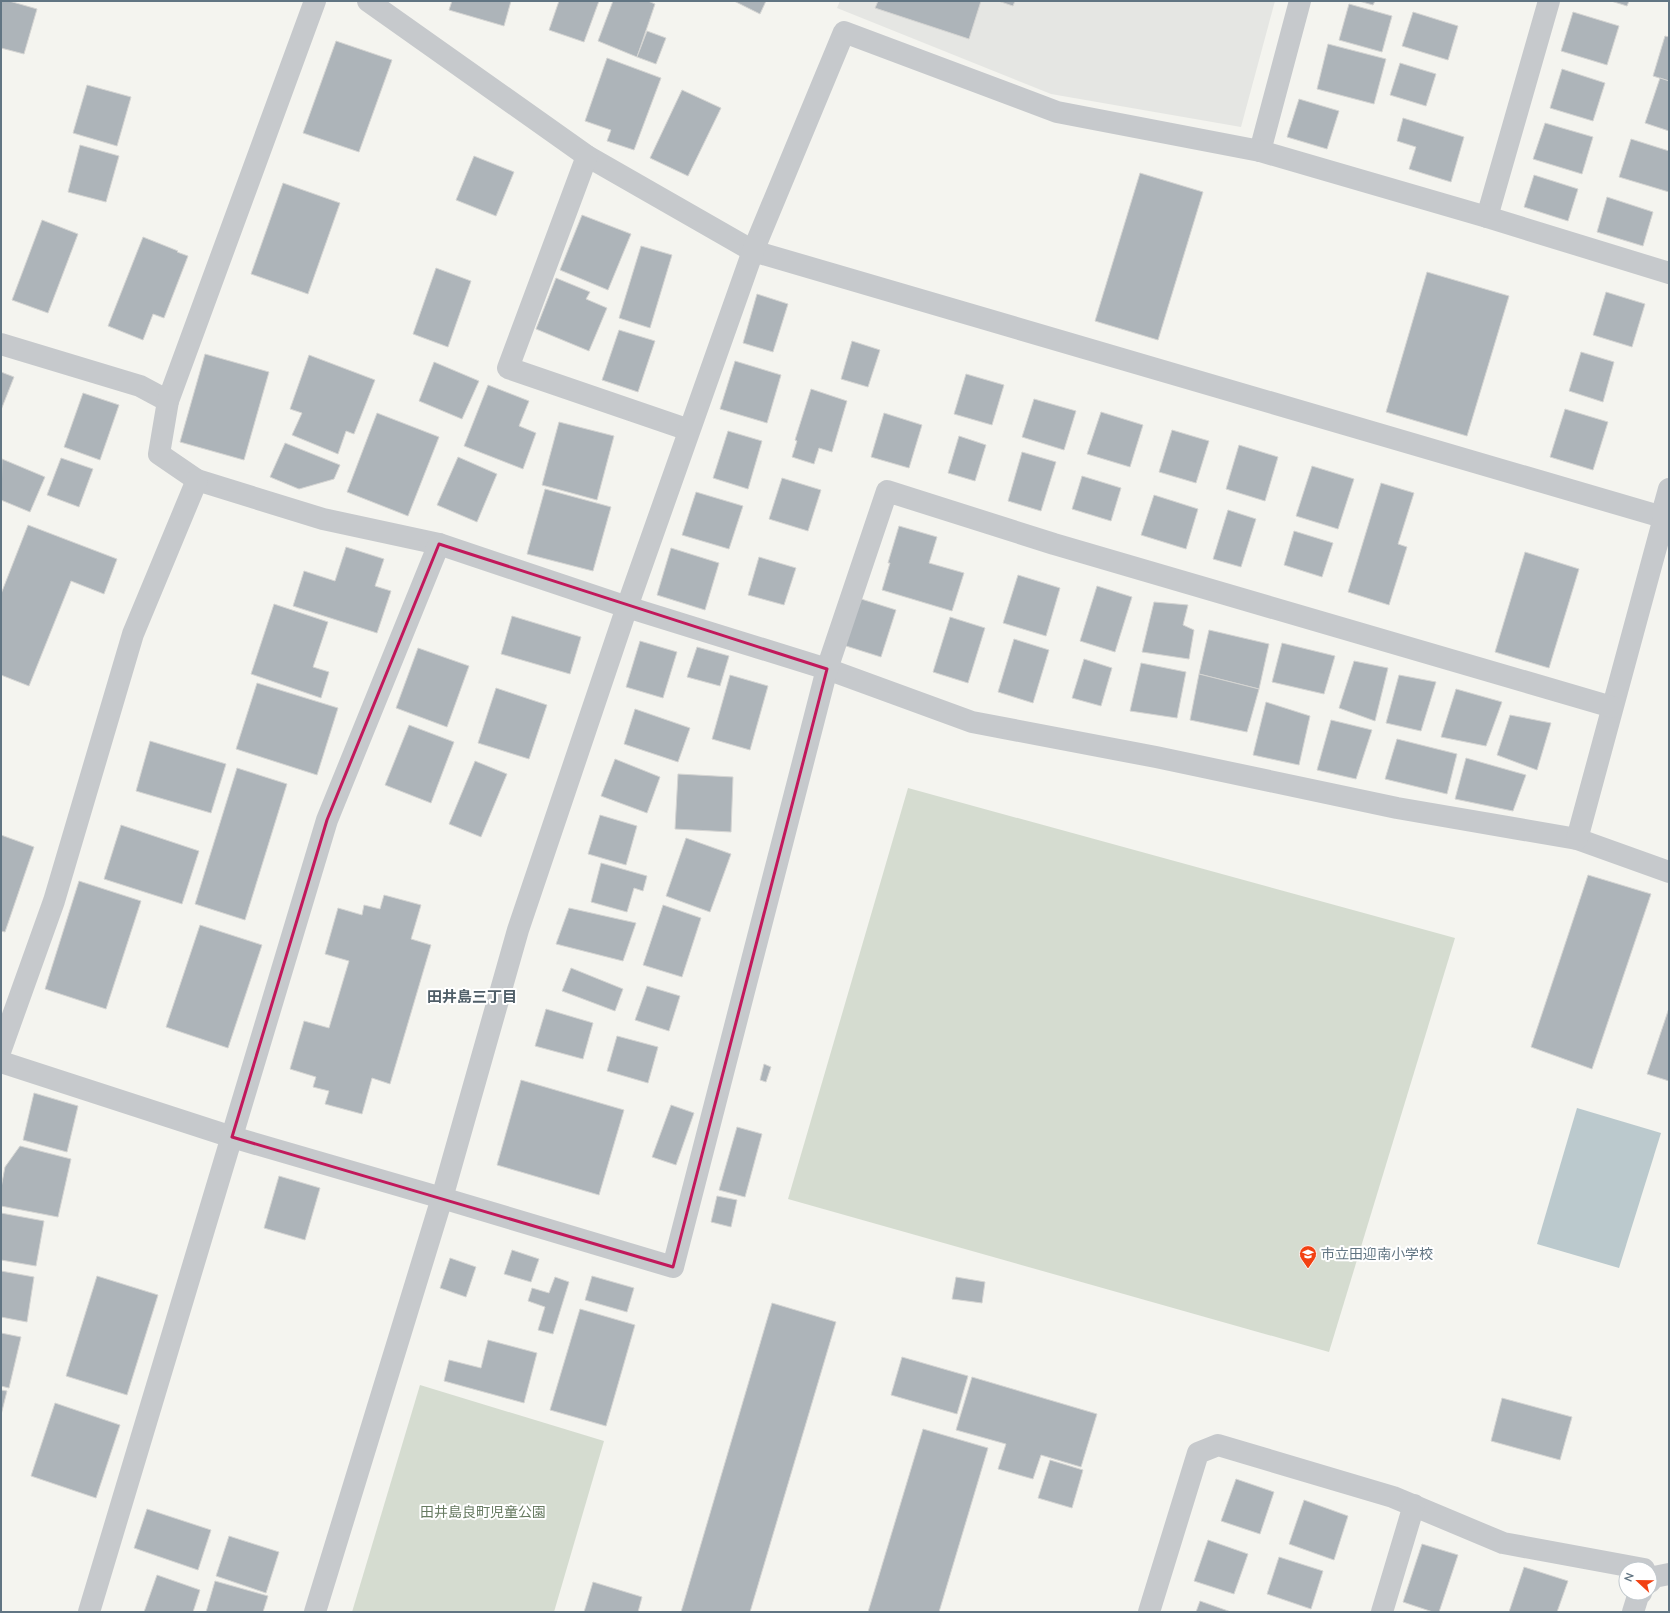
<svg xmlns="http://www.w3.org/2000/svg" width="1670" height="1613" font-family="Mulish,'Noto Sans JP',sans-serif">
	<rect width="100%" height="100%" fill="#f4f4ef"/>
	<path fill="#e5e6e3" d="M840 1H1275L1241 127 1051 94 837 8Z"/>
	<g fill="#d5dcd0">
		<path d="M908 788 1455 938 1329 1352 788 1199Z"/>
		<path d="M420 1385 604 1441 554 1612H352Z"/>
	</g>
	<path fill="#bbc9cd" d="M1577 1108 1661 1133 1619 1268 1537 1244Z"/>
	<g fill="#adb4b9" stroke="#d5d5d3">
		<path d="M1 1H9L37 9 24 54 1 48Z"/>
		<path d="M452 1H511L504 26 449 10Z"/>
		<path d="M559 1H599L584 42 549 30Z"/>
		<path d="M613 1H648L655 4 637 57 598 41Z"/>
		<path d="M734 1H766L760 14Z"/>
		<path d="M878 1H981L969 39 875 8Z"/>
		<path d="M998 1H1015L1013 6Z"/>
		<path d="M1359 1H1375L1373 5Z"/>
		<path d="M1611 1H1629L1627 6Z"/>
		<path d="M1349 4 1392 16 1382 52 1339 40Z"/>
		<path d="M1413 12 1458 26 1448 60 1402 46Z"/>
		<path d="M1573 12 1619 26 1607 65 1561 51Z"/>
		<path d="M647 31 666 38 656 64 637 57Z"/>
		<path d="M1665 36 1669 37V81L1653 76Z"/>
		<path d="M336 41 392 60 359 152 303 133Z"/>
		<path d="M1328 44 1386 59 1374 104 1317 89Z"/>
		<path d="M607 58 661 78 634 150 607 141 611 130 585 121Z"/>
		<path d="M1400 63 1436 74 1426 106 1390 95Z"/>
		<path d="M1562 69 1605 83 1593 121 1550 108Z"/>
		<path d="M1660 78 1669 81V131L1645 123Z"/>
		<path d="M87 85 131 97 117 146 73 133Z"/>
		<path d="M682 90 721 108 688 176 650 158Z"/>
		<path d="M1299 99 1339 111 1327 149 1287 137Z"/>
		<path d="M1403 118 1464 137 1451 182 1409 169 1416 147 1397 141Z"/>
		<path d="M1545 123 1593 137 1582 174 1533 159Z"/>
		<path d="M1631 139 1669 151V192L1619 177Z"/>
		<path d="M80 145 119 156 106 202 68 192Z"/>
		<path d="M474 156 514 172 496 216 456 200Z"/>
		<path d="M1140 173 1203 192 1158 340 1095 321Z"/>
		<path d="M1534 175 1578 189 1568 221 1524 207Z"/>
		<path d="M283 183 340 203 308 294 251 274Z"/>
		<path d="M1607 197 1653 212 1643 246 1597 232Z"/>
		<path d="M582 215 631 234 608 290 560 270Z"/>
		<path d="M42 220 78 234 48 313 12 300Z"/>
		<path d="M143 237 178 251 177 252 188 256 164 318 153 314 143 340 108 326Z"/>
		<path d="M641 246 672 255 650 328 619 318Z"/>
		<path d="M436 268 471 281 448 347 413 334Z"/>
		<path d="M1427 272 1509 296 1467 436 1386 412Z"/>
		<path d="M556 278 590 292 586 299 607 308 589 351 536 329Z"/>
		<path d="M1606 292 1645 304 1632 347 1593 335Z"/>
		<path d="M757 294 788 304 773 352 743 343Z"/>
		<path d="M619 330 655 341 638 392 602 380Z"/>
		<path d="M852 341 880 350 868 387 841 379Z"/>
		<path d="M1581 352 1614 362 1603 402 1569 391Z"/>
		<path d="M205 354 269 372 244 460 180 442Z"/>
		<path d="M309 355 375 380 354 434 346 431 338 454 292 435 302 413 290 409Z"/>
		<path d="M735 361 781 375 767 423 720 409Z"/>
		<path d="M434 362 479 381 462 419 419 401Z"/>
		<path d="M1 372 14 377 1 410Z"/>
		<path d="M966 374 1004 385 992 425 954 414Z"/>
		<path d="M488 385 529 401 519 426 536 433 523 469 464 446Z"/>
		<path d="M811 389 847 401 832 452 819 448 814 464 792 457 797 441 795 440Z"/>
		<path d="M83 393 119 405 100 460 64 447Z"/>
		<path d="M1034 399 1076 411 1064 450 1022 437Z"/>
		<path d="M1565 409 1608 422 1593 470 1550 457Z"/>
		<path d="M1101 412 1143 425 1130 467 1087 454Z"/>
		<path d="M377 413 439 437 408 516 347 492Z"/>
		<path d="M884 413 922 425 909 468 871 457Z"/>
		<path d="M559 422 614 436 597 500 542 485Z"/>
		<path d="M1172 430 1209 441 1196 483 1159 472Z"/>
		<path d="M728 431 762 441 748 489 713 478Z"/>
		<path d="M959 436 986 445 975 481 948 473Z"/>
		<path d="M285 443 340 465 334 479 299 489 270 477Z"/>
		<path d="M1239 445 1278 457 1265 501 1226 489Z"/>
		<path d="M1022 452 1056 462 1041 511 1008 501Z"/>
		<path d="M458 457 497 474 477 522 437 505Z"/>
		<path d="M61 458 93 469 79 507 47 495Z"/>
		<path d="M2 459 45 477 30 512 1 500Z"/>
		<path d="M1312 466 1354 479 1338 529 1296 516Z"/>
		<path d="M1082 476 1121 488 1111 521 1072 509Z"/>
		<path d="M782 478 821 490 808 531 769 519Z"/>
		<path d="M1381 483 1414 493 1398 544 1407 547 1389 605 1348 592Z"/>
		<path d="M545 489 611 507 593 571 527 554Z"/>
		<path d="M696 492 743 506 729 549 682 535Z"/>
		<path d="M1154 495 1198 509 1186 549 1141 535Z"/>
		<path d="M1228 510 1256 519 1241 567 1213 559Z"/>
		<path d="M28 525 117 559 104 594 71 581 29 686 1 675V594Z"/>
		<path d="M899 526 937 537 929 563 964 573 952 611 882 590 890 563H888Z"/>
		<path d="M1294 531 1333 543 1322 577 1284 565Z"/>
		<path d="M346 547 384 559 375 586 391 591 377 633 293 606 304 571 335 581Z"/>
		<path d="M671 548 719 563 705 610 657 595Z"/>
		<path d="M1525 552 1579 569 1549 668 1495 652Z"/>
		<path d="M759 557 796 568 784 605 748 595Z"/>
		<path d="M1018 575 1060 588 1046 636 1003 623Z"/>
		<path d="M1097 586 1132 597 1115 652 1080 641Z"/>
		<path d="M858 598 896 610 881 657 843 645Z"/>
		<path d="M1154 602 1188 605 1183 625 1194 630 1189 659 1142 652Z"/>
		<path d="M274 604 328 622 313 667 329 672 321 698 251 674Z"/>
		<path d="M512 616 581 637 570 674 501 654Z"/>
		<path d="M950 617 985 628 968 683 933 672Z"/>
		<path d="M1209 630 1269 644 1259 689 1199 674Z"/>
		<path d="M1014 639 1049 650 1033 703 998 692Z"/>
		<path d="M640 641 677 652 663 698 626 687Z"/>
		<path d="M1282 643 1335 656 1324 694 1272 682Z"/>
		<path d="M697 647 729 656 720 686 687 677Z"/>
		<path d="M418 648 469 666 447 727 396 708Z"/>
		<path d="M1084 659 1112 668 1101 706 1072 698Z"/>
		<path d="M1354 661 1388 668 1375 721 1339 708Z"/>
		<path d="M1141 663 1186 672 1177 718 1130 711Z"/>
		<path d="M1199 674 1259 689 1247 732 1190 720Z"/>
		<path d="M730 675 768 686 750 750 712 739Z"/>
		<path d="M1399 675 1436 682 1421 731 1386 723Z"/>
		<path d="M257 683 338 708 317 775 236 749Z"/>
		<path d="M496 688 547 705 529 759 478 743Z"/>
		<path d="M1456 689 1502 702 1486 746 1441 737Z"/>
		<path d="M1266 702 1310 716 1299 765 1253 755Z"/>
		<path d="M635 709 690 728 678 762 624 744Z"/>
		<path d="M1510 715 1551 723 1537 770 1497 755Z"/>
		<path d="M1331 720 1372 730 1356 779 1317 770Z"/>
		<path d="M409 725 454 742 431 803 385 785Z"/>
		<path d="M1397 739 1457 754 1447 794 1385 779Z"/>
		<path d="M150 741 226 764 211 813 136 791Z"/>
		<path d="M1466 758 1526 775 1513 811 1455 799Z"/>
		<path d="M615 759 660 777 647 813 601 796Z"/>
		<path d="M475 761 507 774 481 837 449 824Z"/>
		<path d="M237 768 287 784 245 920 195 904Z"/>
		<path d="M678 774 733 777 731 832 675 829Z"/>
		<path d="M600 815 637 826 626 865 588 854Z"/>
		<path d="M121 825 199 851 182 904 104 879Z"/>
		<path d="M1 835 34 847 5 932 1 931Z"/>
		<path d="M686 838 731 854 710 912 666 896Z"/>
		<path d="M601 863 647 876 643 891 634 888 627 912 591 902Z"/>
		<path d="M1588 875 1651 894 1592 1069 1531 1047Z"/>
		<path d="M79 881 141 901 106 1009 45 989Z"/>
		<path d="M384 895 421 905 411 939 431 945 390 1084 372 1078 362 1114 325 1104 329 1091 313 1087 316 1077 290 1069 304 1021 329 1028 349 961 325 954 338 908 362 915 364 905 380 909Z"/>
		<path d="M663 905 701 918 682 977 643 965Z"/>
		<path d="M569 908 636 923 623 961 556 944Z"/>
		<path d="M200 925 262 945 228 1048 166 1027Z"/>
		<path d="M571 968 623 989 615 1011 562 991Z"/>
		<path d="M647 986 680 996 669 1031 635 1020Z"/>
		<path d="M1669 1008V1081L1647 1074Z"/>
		<path d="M546 1009 593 1023 583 1059 535 1046Z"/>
		<path d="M617 1036 658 1047 648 1083 607 1071Z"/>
		<path d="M764 1064 771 1067 766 1082 760 1080Z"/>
		<path d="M521 1080 624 1110 599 1195 497 1165Z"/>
		<path d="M34 1093 78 1106 67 1152 23 1140Z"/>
		<path d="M671 1105 694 1113 676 1165 652 1157Z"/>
		<path d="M737 1127 762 1134 745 1197 719 1190Z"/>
		<path d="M20 1146 71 1159 58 1217 1 1206V1188L5 1167Z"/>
		<path d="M279 1176 320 1188 305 1240 264 1228Z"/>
		<path d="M717 1196 737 1200 731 1227 711 1222Z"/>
		<path d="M1 1213 44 1221 36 1266 1 1260Z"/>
		<path d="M512 1250 539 1259 531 1282 504 1274Z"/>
		<path d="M450 1258 476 1267 466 1297 440 1288Z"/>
		<path d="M1 1271 34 1277 27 1322 1 1317Z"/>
		<path d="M97 1276 158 1295 127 1395 66 1376Z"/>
		<path d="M592 1276 634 1288 627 1312 585 1300Z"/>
		<path d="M555 1277 569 1282 553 1334 538 1330 545 1307 528 1301 532 1288 549 1293Z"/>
		<path d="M956 1277 985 1282 982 1303 952 1299Z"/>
		<path d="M772 1303 836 1322 750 1612H681Z"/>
		<path d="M580 1309 635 1325 606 1426 550 1410Z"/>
		<path d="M1 1333 21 1337 9 1388 1 1386Z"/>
		<path d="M488 1340 537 1353 524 1403 444 1381 449 1360 481 1368Z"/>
		<path d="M902 1357 968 1376 957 1414 891 1395Z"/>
		<path d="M972 1377 1097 1414 1081 1467 1041 1455 1033 1479 998 1469 1006 1444 956 1430Z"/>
		<path d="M1 1390 7 1391 1 1415Z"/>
		<path d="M1502 1398 1572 1417 1560 1460 1491 1441Z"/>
		<path d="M55 1403 120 1425 96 1498 31 1476Z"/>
		<path d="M923 1429 988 1448 939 1612H868Z"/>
		<path d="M1050 1460 1083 1470 1072 1508 1038 1498Z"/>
		<path d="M1236 1479 1274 1492 1260 1534 1221 1521Z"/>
		<path d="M1304 1500 1348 1516 1334 1560 1289 1544Z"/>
		<path d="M147 1509 211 1530 198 1570 134 1548Z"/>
		<path d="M229 1536 279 1552 266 1593 216 1576Z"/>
		<path d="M1208 1540 1248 1554 1234 1594 1194 1581Z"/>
		<path d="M1422 1544 1458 1555 1439 1612H1433L1403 1602Z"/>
		<path d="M1279 1557 1323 1571 1311 1609 1267 1594Z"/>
		<path d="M1524 1567 1568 1581 1557 1612H1509Z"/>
		<path d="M157 1575 200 1590 193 1612H144Z"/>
		<path d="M215 1581 268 1596 263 1612H206Z"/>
		<path d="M593 1582 642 1597 638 1612H584Z"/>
		<path d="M1200 1601 1231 1612H1196Z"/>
	</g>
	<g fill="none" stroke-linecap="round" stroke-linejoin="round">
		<g stroke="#c6c9cc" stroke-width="22">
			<path d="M368 1 587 156 753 251 1669 519"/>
			<path d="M1260 151 1300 1"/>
			<path d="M587 156 508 368 689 430"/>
			<path d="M1487 217 1549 1"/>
			<path d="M1 344 140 386 168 401 159 454 197 480 323 519 439 544 627 607 827 669 972 722 1156 757 1397 808 1577 839 1669 872"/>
			<path d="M168 401 315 1"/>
			<path d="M1577 839 1664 518V507L1669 489"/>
			<path d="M1 1049 54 901 133 634 197 480"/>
			<path d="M1 1062 232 1137 442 1198 673 1267 827 669 887 491 1054 544 1612 707"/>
			<path d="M1650 1582 1654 1577 1669 1574"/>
			<path d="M89 1612 327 820 439 544"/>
			<path d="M315 1612 442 1198 518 930 627 607 753 251 844 32 1057 112 1260 151 1487 217 1669 273"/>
			<path d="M1149 1612 1198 1453 1218 1445 1393 1497 1503 1543 1644 1569"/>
			<path d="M1382 1612 1414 1505"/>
			<path d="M1633 1612 1638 1596 1641 1593"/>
		</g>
	</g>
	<path fill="none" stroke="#c2185b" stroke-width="3" stroke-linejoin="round" d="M439 544 827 669 673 1267 232 1137 327 820Z"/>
	<defs>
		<g id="school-pin" transform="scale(0.9)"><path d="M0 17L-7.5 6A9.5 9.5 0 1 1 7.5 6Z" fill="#f24112" stroke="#fff"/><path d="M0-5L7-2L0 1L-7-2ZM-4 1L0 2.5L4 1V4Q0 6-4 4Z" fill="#fff"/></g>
	</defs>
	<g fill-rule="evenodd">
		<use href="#school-pin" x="1308" y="1254"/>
	</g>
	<g text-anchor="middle" stroke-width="4" stroke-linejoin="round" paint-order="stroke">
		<g font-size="14" fill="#617583" stroke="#fff" text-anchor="start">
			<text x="1321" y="1259">市立田迎南小学校</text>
		</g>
		<g font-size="14" fill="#667a60" stroke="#fff">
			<text x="483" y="1517">田井島良町児童公園</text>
		</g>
		<g font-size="15" font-weight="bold" fill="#4f5e68" stroke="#fff">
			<text x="472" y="1002">田井島三丁目</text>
		</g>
	</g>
	<rect width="1670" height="1613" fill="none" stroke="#617583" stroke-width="4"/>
	<g transform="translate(1638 1581) rotate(292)"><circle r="19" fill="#ffffff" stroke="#c0c8cd"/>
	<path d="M0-3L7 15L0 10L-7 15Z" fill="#f24112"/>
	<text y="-6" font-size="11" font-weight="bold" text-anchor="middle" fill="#617583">N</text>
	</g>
</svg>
